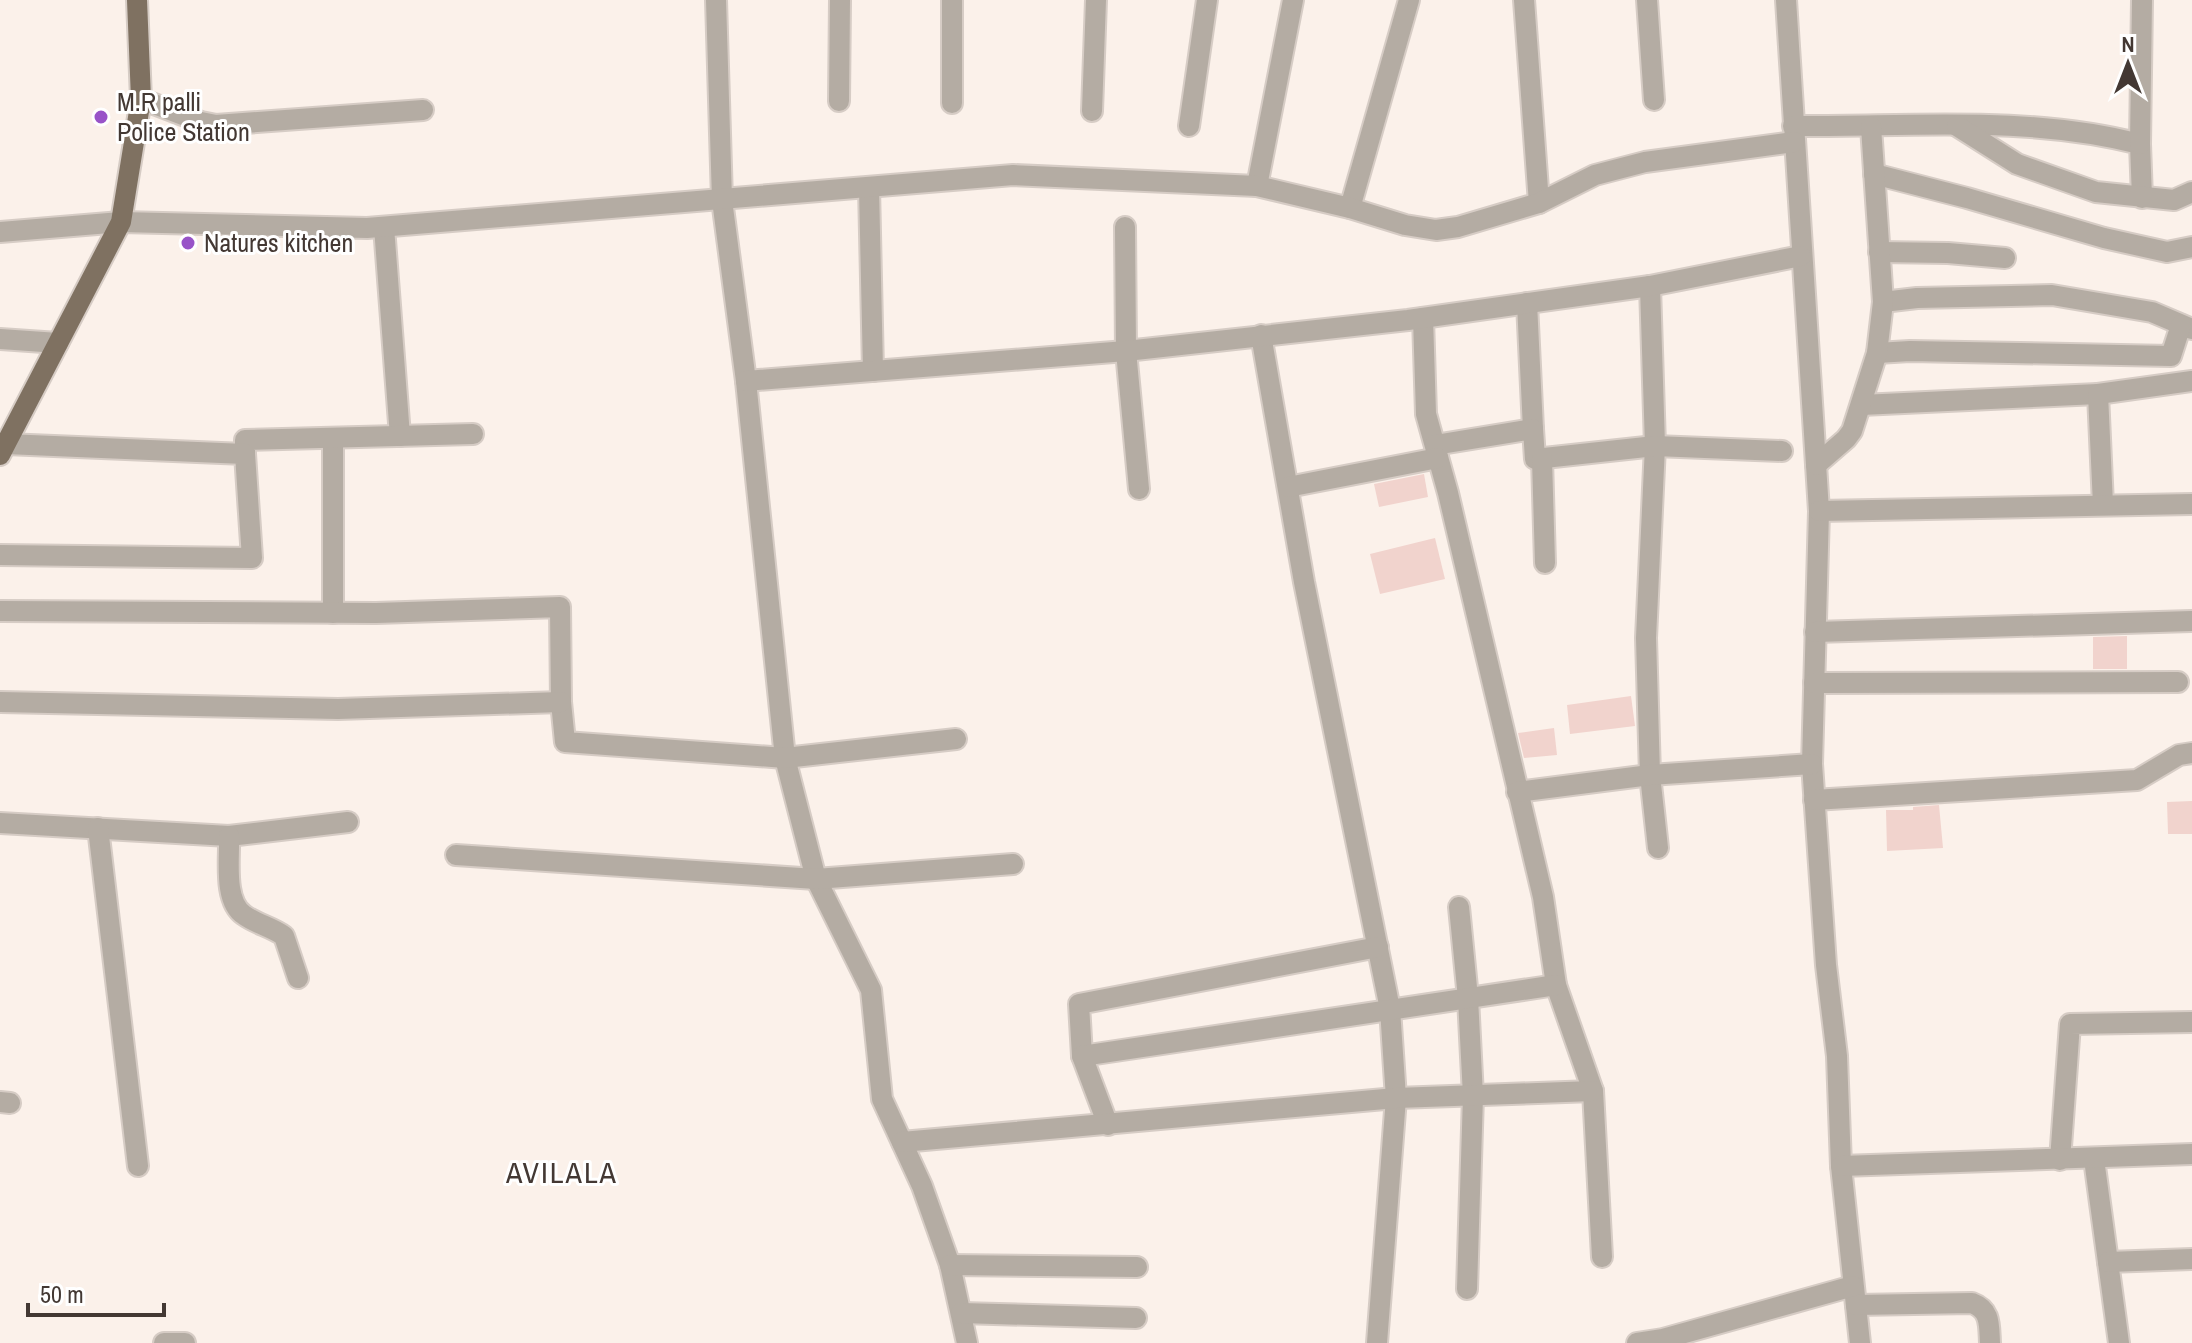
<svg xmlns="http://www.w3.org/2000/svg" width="2192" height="1343" font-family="'Archivo Narrow',sans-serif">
	<rect width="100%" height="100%" fill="#fbf1ea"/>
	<g fill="#f1d3cd">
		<path d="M1424 474 1428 497 1379 507 1374 484Z"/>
		<path d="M1435 538 1445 579 1380 594 1370 554Z"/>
		<path d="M2127 636V669H2093V637Z"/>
		<path d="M1631 696 1635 726 1570 734 1567 705Z"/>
		<path d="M1554 728 1557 755 1524 758 1518 733Z"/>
		<path d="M2192 801V834H2168L2167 802Z"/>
		<path d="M1939 805 1943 848 1887 851 1886 810H1913V807Z"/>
	</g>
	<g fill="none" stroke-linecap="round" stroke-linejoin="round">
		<g stroke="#d6ccc5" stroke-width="24">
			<g id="minor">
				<path d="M716 0 722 200 746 381 785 758 816 879 871 990 882 1099 922 1186 950 1265 967 1343"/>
				<path d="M952 0V103"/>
				<path d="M1524 0 1539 203"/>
				<path d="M1647 0 1654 100"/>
				<path d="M1786 0 1819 511 1812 764 1826 965 1837 1056 1841 1166 1860 1343"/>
				<path d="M141 99 201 122 216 125 423 110"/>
				<path d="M839 101 840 0"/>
				<path d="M1092 111 1096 0"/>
				<path d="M1189 126 1207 0"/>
				<path d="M1793 126C1909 127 2027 115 2140 144L2142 198"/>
				<path d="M1957 126 2017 164 2096 192 2174 200 2192 192"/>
				<path d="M2140 144 2142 0"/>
				<path d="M1874 174 1967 198 2104 238 2167 252 2192 247"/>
				<path d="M1257 186 1293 0"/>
				<path d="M869 187 873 371"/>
				<path d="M1350 208 1409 0"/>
				<path d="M384 227 400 436"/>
				<path d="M1125 227 1126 351 1139 489"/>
				<path d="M0 232 121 222 367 228 1013 175 1257 186 1350 208 1405 225 1436 230 1458 227 1539 203 1595 175 1645 162 1794 142"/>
				<path d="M1879 252 1948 253 2005 258"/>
				<path d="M1650 286 1655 446 1646 638 1650 775 1658 848"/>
				<path d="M1883 302 1917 298 2052 295 2152 312 2192 329"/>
				<path d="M1527 303 1533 429"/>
				<path d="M1423 318 1426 414 1448 493 1543 897 1556 985 1593 1091 1602 1257"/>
				<path d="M1261 335 1304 582 1390 1009 1396 1098 1377 1343"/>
				<path d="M0 339 58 343"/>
				<path d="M1877 353 1910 351 2171 356 2181 325"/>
				<path d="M746 381 1126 351 1408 320 1650 286 1801 256"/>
				<path d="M1861 405 2098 394"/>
				<path d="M333 438V613"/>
				<path d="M1435 445 1533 429 1535 459 1655 446 1782 451"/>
				<path d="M245 454V440L473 434"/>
				<path d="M1542 459 1545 563"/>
				<path d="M1816 465 1846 439 1852 431 1877 353 1883 302 1871 127"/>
				<path d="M1288 487 1438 458"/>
				<path d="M2103 505 2098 394 2192 381"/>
				<path d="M1819 511 2192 504"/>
				<path d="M0 555 252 558 245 454 6 444"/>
				<path d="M0 611 376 613 560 607 561 702 565 742 785 758 956 739"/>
				<path d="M1815 632 2192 621"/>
				<path d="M1814 683 2178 682"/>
				<path d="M0 702 338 709 561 702"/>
				<path d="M1517 792 1650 775 1812 764"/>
				<path d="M1814 800 2137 780 2179 755 2192 753"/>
				<path d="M0 823 229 836 348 822"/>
				<path d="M98 828 138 1166"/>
				<path d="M229 836C230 858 223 901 244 915 256 924 272 927 284 936L298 978"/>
				<path d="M456 855 816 879 1013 864"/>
				<path d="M1459 907 1468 998 1473 1096 1467 1289"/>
				<path d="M1082 1056 1079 1004 1378 947"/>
				<path d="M0 1102 10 1103"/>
				<path d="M1108 1125 1082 1056 1556 985"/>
				<path d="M902 1142 1396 1098 1593 1091"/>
				<path d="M2094 1159 2119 1343"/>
				<path d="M2060 1160 2070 1024 2192 1022"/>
				<path d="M1841 1166 2192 1154"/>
				<path d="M2108 1262 2192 1259"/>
				<path d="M950 1265 1137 1267"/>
				<path d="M1856 1305 1972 1303C1991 1310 1989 1325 1990 1343"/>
				<path d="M961 1313 1136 1318"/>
				<path d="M164 1343H185"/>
				<path d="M1637 1343 1663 1339 1853 1286"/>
			</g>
		</g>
		<g stroke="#d6ccc5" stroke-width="24">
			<path id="major" d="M0 455 121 222 141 99 137 0"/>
		</g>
		<use href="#minor" stroke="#b4aca3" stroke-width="20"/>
		<use href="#major" stroke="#7f7161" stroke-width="20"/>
	</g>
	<g fill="#9853c8" stroke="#fff" stroke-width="3">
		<circle cx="101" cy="117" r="8"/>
		<circle cx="188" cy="243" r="8"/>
	</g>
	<g text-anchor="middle" stroke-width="6" stroke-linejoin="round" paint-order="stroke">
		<g font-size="26" fill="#433833" stroke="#fff" text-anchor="start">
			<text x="117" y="111">M.R palli<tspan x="117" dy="30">Police Station</tspan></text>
			<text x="204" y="252">Natures kitchen</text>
		</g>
		<g font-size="30" letter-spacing="2" fill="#433833" stroke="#fff">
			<text x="562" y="1183">AVILALA</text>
		</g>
	</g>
	<g transform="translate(2128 64)" stroke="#ffffff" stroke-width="6" paint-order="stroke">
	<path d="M0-6L14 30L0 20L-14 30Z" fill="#433833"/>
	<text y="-12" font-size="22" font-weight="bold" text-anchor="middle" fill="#433833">N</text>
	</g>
	<path d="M28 1303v12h136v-12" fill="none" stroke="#433833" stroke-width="4"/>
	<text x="40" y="1303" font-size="24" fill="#433833" stroke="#ffffff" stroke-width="6" paint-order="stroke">50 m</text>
</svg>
